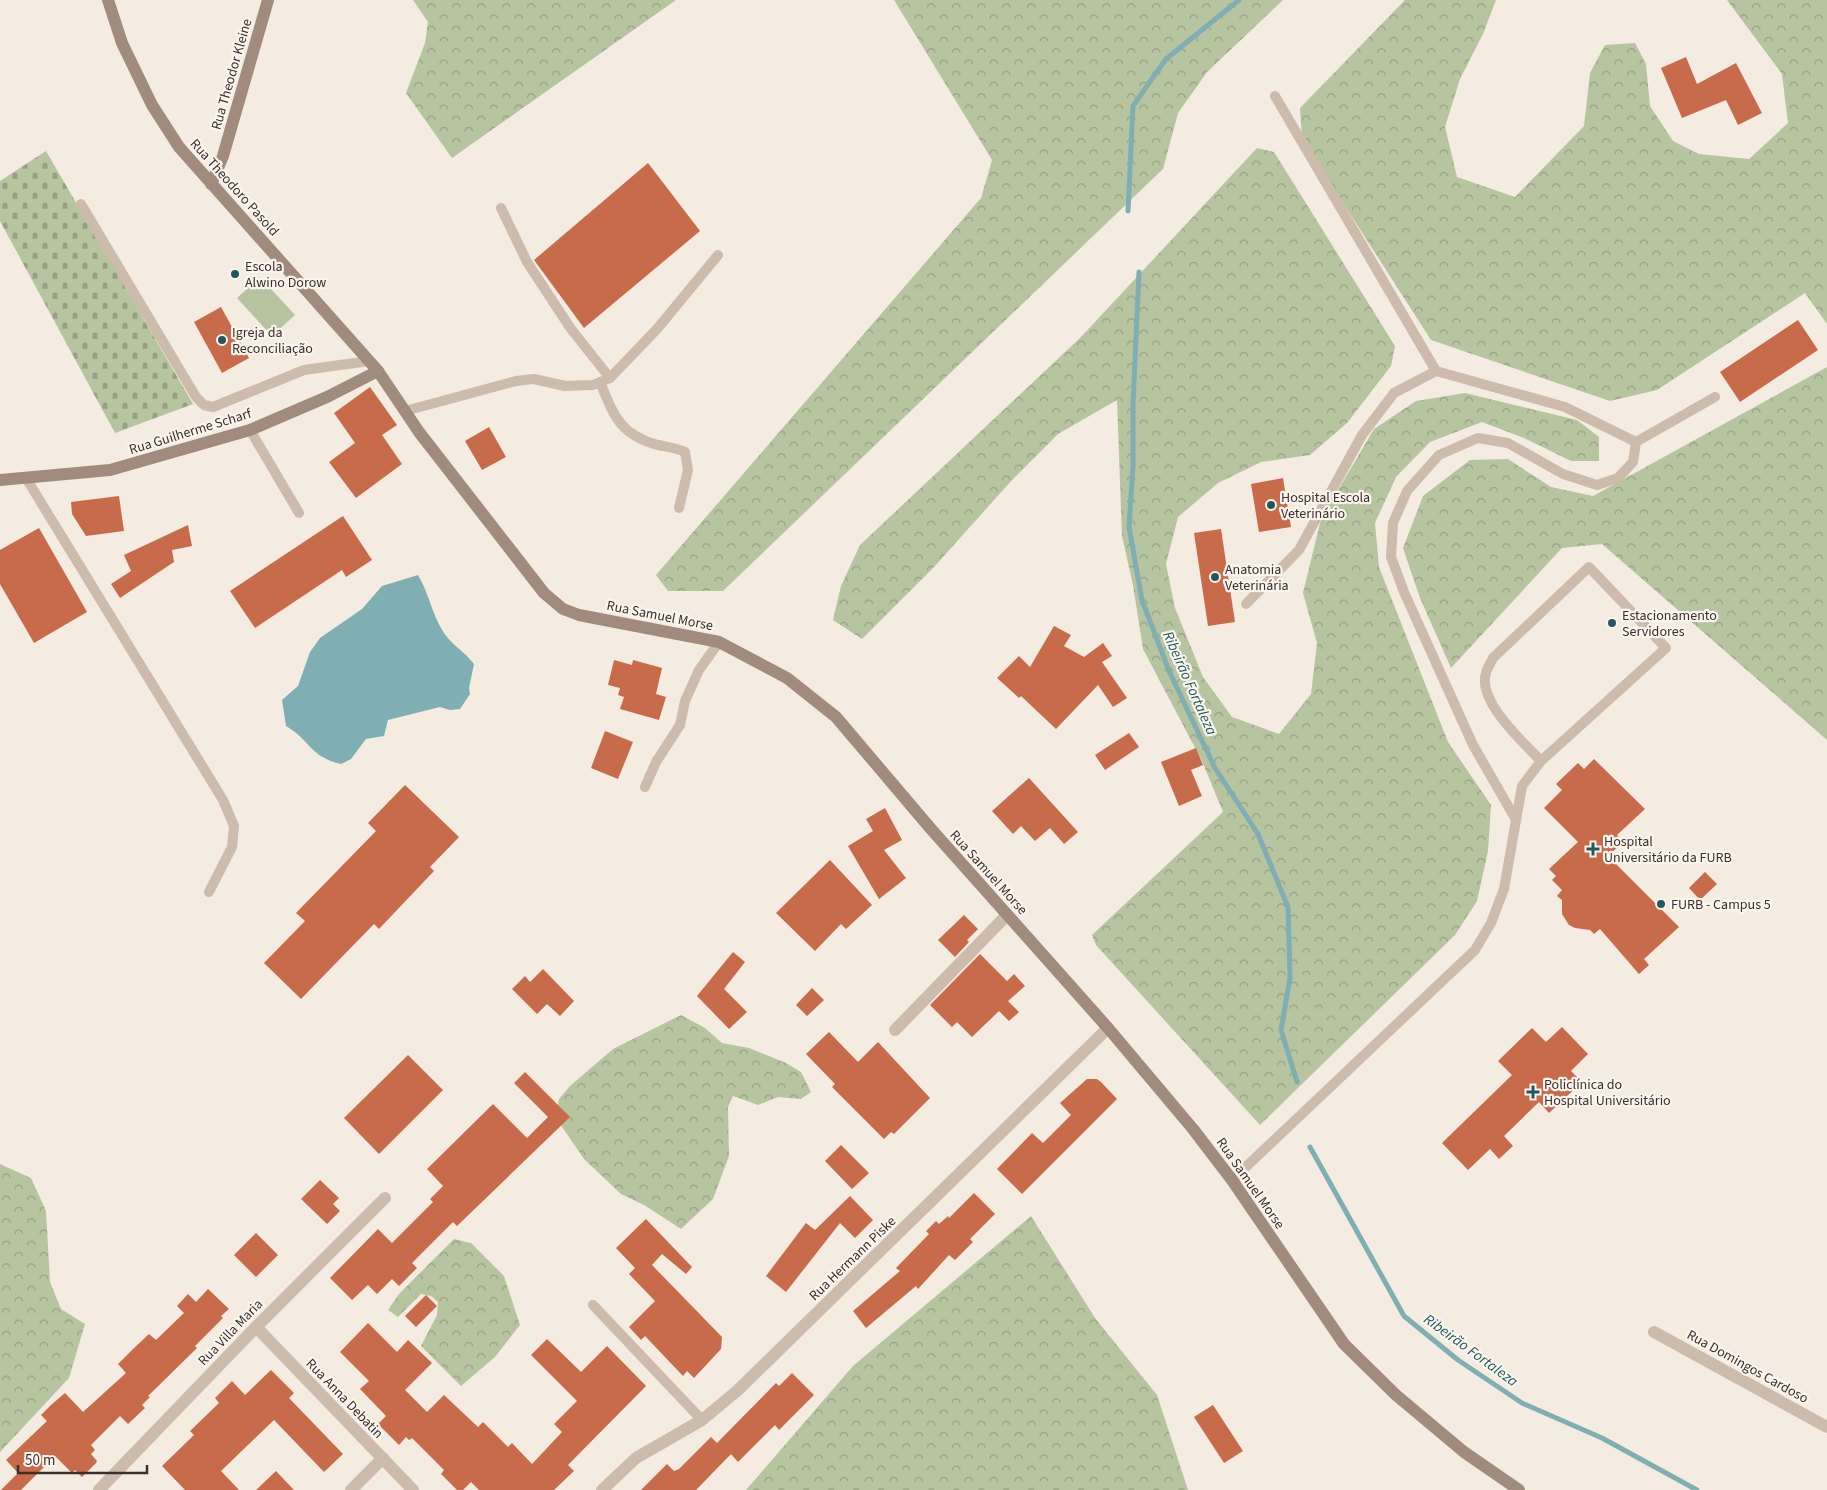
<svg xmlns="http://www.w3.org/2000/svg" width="1827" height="1490" font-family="'Source Sans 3',sans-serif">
	<defs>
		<pattern id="forest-crowns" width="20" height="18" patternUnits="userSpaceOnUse" patternTransform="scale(1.25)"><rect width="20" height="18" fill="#b7c4a0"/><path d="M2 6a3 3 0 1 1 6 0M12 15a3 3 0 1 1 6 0" fill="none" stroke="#96a083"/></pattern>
		<pattern id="cemetery-stones" width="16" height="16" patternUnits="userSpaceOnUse" patternTransform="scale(1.25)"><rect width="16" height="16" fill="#b7c4a0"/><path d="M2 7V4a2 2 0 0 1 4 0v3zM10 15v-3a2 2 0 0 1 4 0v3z" fill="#96a083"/></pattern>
	</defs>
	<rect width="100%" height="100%" fill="#f4ebe1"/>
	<g fill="url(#forest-crowns)">
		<path d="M413 0H676L452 158 406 93 425 43 428 22Z"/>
		<path d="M894 0H1283L1207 72 1178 113 1163 169 723 591H668L656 575 981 198 992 160Z"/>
		<path d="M1405 0H1496L1483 34 1460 79 1445 127 1457 177 1515 197 1584 126 1590 73 1605 45 1635 43 1646 64 1650 106 1673 141 1699 154 1749 159 1788 123 1782 74 1727 0H1827V324L1805 293 1657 390 1610 401 1431 340 1302 139 1300 108Z"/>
		<path d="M1257 148 1274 152 1395 346 1391 366 1347 423 1310 455 1261 462 1218 483 1178 517 1166 564 1175 608 1203 677 1232 717 1279 734 1311 694 1317 643 1303 593 1321 519 1374 429 1416 401 1465 393 1577 420 1599 437V461H1571L1524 438 1482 422 1430 442 1396 477 1375 523 1379 567 1448 742 1491 805 1488 851 1477 901 1455 935 1260 1125 1096 945 1092 935 1223 812 1202 761 1143 649 1133 585 1122 536 1117 400 1058 434 1012 480 934 567 862 639 833 620 841 586 860 545 1081 337Z"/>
		<path d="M1827 367V740L1602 544 1562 548 1451 668 1420 598 1403 548 1423 496 1470 460 1508 459 1551 487 1593 496Z"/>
		<path d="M681 1015 705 1028 722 1043 749 1048 786 1063 801 1072 811 1092 801 1099 778 1097 758 1105 733 1096 728 1107 729 1156 713 1199 681 1229 644 1205 621 1194 584 1159 556 1118 559 1099 570 1086 613 1049Z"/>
		<path d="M0 1164 31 1178 46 1211 50 1282 61 1309 85 1324 69 1378 0 1452Z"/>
		<path d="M1031 1216 1095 1318 1157 1395 1188 1490H746L853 1366Z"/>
		<path d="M454 1239 471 1243 504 1276 520 1325 495 1357 461 1386 421 1346 437 1315 438 1302 431 1296 421 1294 398 1317 388 1310 399 1294Z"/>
	</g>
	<path fill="url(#cemetery-stones)" d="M46 151 193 404 115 433 0 221V181Z"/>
	<path fill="#b7c4a0" d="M260 277 295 315 272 336 237 298Z"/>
	<path fill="#7fafb2" d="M418 575C429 593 432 615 444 633 452 645 465 652 474 664L469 688 470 694 460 709 450 710 440 707 388 720 384 736 366 739 351 759 341 764C310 757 310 740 286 726L282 700 298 686 310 652 320 638 362 609 382 586Z"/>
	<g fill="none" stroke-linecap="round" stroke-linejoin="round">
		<g stroke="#7fafb2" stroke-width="5">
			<path d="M1128 211 1133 106 1166 59 1239 0"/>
			<path d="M1139 272 1133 405V466L1129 527 1142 600 1169 671 1215 768 1258 834 1288 907 1290 978 1281 1030 1297 1082"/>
			<path d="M1310 1147 1404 1316 1458 1360 1522 1403 1602 1438 1697 1490"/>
		</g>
	</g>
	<g fill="#c86b4b">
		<path d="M1686 57 1697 84 1736 63 1762 113 1738 125 1726 100 1682 118 1661 68Z"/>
		<path d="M648 163 700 231 584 328 534 260Z"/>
		<path d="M221 307 249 358 222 373 194 322Z"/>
		<path d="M1798 320 1818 350 1740 402 1720 372Z"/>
		<path d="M370 387 397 425 382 435 402 464 356 498 329 462 355 443 334 413Z"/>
		<path d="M489 427 506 457 482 470 465 441Z"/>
		<path d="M1283 478 1291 527 1259 532 1251 484Z"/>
		<path d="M119 496 124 531 86 536 72 514 71 502Z"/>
		<path d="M343 516 372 560 346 577 342 570 255 628 230 591Z"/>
		<path d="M188 525 192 546 172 550 174 562 120 598 111 584 131 571 124 555Z"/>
		<path d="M39 528 87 612 34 643 0 584V550Z"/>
		<path d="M1221 529 1235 622 1208 626 1194 533Z"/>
		<path d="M1054 626 1071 635 1064 646 1084 657 1103 643 1112 656 1102 662 1127 698 1113 707 1098 685 1056 729 1021 696 1019 698 997 678 1019 656 1030 667Z"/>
		<path d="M614 660 632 665 633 660 662 668 656 694 666 697 659 720 620 709 624 697 618 695 620 688 608 685Z"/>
		<path d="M605 731 633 742 618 779 591 768Z"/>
		<path d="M1129 733 1139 747 1105 770 1095 755Z"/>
		<path d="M1196 748 1203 765 1191 770 1202 796 1179 806 1161 762Z"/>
		<path d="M1594 759 1645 809 1617 835 1623 842 1608 856 1679 927 1644 959 1649 965 1639 974 1600 929 1594 934 1590 930 1575 928 1569 925 1562 914V900L1557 896 1562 890 1552 880 1556 876 1549 869 1578 842 1544 808 1562 790 1556 784 1578 763 1584 769Z"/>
		<path d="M1029 778 1078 832 1064 844 1050 828 1035 841 1021 826 1013 834 992 811Z"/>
		<path d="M405 785 459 837 430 867 434 871 379 929 374 924 301 999 264 963 305 921 296 913 376 831 368 823Z"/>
		<path d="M885 808 902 840 884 850 906 878 879 899 848 846 873 831 866 819Z"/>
		<path d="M830 860 872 905 846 929 841 924 815 951 776 913Z"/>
		<path d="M1705 872 1717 884 1700 900 1689 888Z"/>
		<path d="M964 915 978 929 967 940 969 942 955 957 938 940Z"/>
		<path d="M733 952 745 962 724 989 747 1012 729 1029 697 996Z"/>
		<path d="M980 954 1007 981 1014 974 1025 986 1008 1001 1019 1012 1009 1021 999 1011 972 1037 957 1022 952 1027 930 1005Z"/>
		<path d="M543 969 574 1001 560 1016 547 1004 537 1014 512 989 525 976 530 982Z"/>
		<path d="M812 988 824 1000 807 1016 796 1005Z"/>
		<path d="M1562 1027 1588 1054 1571 1071 1582 1082 1549 1113 1539 1102 1504 1136 1513 1146 1499 1159 1490 1149 1468 1170 1442 1143 1512 1075 1498 1061 1532 1028 1546 1042Z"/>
		<path d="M829 1032 858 1062 878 1042 930 1098 894 1134 891 1132 884 1139 832 1087 835 1084 806 1054Z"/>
		<path d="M408 1055 443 1090 379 1154 344 1118Z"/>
		<path d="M525 1072 570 1117 457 1226 453 1222 412 1263 417 1268 399 1286 392 1279 377 1294 368 1285 352 1300 330 1278 378 1229 392 1243 433 1202 430 1199 443 1186 427 1169 493 1104 527 1138 548 1117 514 1083Z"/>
		<path d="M1087 1079H1097L1101 1082 1117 1099 1022 1194 997 1169 1032 1133 1043 1143 1071 1115 1060 1103Z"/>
		<path d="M841 1145 869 1173 852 1189 825 1161Z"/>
		<path d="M320 1180 339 1198 333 1204 340 1211 327 1224 301 1199Z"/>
		<path d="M974 1193 995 1214 970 1239 973 1242 955 1260 949 1255 918 1289 916 1286 866 1328 853 1311 900 1271 896 1268 929 1234 926 1231 936 1221 939 1224 948 1216 949 1218Z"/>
		<path d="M850 1196 873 1220 855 1238 840 1223 786 1292 766 1276 806 1223 815 1230Z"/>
		<path d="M646 1219 692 1267 686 1274 662 1254 652 1265 722 1337 721 1349 694 1378 687 1371 683 1376 645 1336 641 1340 629 1327 655 1301 629 1274 635 1268 616 1248Z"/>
		<path d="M256 1233 278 1255 256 1277 234 1255Z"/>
		<path d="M208 1289 229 1309 221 1316 223 1318 195 1346 197 1348 148 1396 150 1397 142 1405 145 1408 128 1424 120 1416 91 1445 95 1450 91 1454 97 1461 96 1463 82 1477 75 1470 72 1473 55 1456 21 1490H1L18 1473 6 1460 47 1421 41 1415 51 1405 65 1393 83 1412 126 1373 118 1364 133 1349 149 1334 156 1340 184 1313 177 1306 188 1294 196 1302Z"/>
		<path d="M426 1295 437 1306 416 1327 405 1316Z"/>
		<path d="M368 1323 397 1352 408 1340 432 1363 405 1390 427 1412 444 1395 478 1427 483 1422 508 1447 512 1443 532 1464 562 1432 554 1424 577 1401 531 1355 547 1339 581 1372 607 1346 646 1386 568 1465 574 1471 554 1490H479L471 1482 463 1490H457L441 1474 444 1470 412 1438 409 1440 406 1437 399 1445 378 1424 386 1416 360 1389 369 1381 340 1352Z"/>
		<path d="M271 1370 294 1393 289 1398 343 1454 324 1472 274 1420 221 1471 239 1490H185L162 1466 194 1435 190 1431 219 1403 215 1398 232 1381 245 1395Z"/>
		<path d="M792 1373 814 1395 779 1430 775 1425 738 1462 731 1454 696 1490H641L667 1464 674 1471 679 1469 711 1437 717 1443 776 1383 779 1386Z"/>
		<path d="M1213 1405 1243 1451 1224 1463 1194 1417Z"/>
		<path d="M276 1471 294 1490H256Z"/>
	</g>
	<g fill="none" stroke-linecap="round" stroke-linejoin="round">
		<g stroke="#cdbbac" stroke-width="10">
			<path d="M1275 96 1436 371"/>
			<path d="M81 204 196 397 204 405 213 407 304 370 369 361"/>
			<path d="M501 208 527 262 571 329 610 378"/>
			<path d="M600 382C614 416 620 435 658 445 667 447 677 448 685 452L688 470 679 508"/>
			<path d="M405 411 516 381 534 379 565 386 593 385 610 378 657 329 718 255"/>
			<path d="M250 430 299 513"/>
			<path d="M26 478 223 800 234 826 232 847 209 892"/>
			<path d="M1246 604 1299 550 1362 435 1394 393 1436 371 1565 407 1636 442"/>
			<path d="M645 787 656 762 680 725 685 701 699 670 719 642"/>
			<path d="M1515 818 1473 745 1404 592 1391 557 1393 523 1407 491 1439 455 1478 438 1508 443 1563 474 1597 485 1618 478 1633 462 1636 442 1715 397"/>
			<path d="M1232 1180 1475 950 1491 923 1504 889 1522 786 1541 761 1666 648 1589 567 1493 658C1491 663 1487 668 1486 673 1477 701 1523 742 1541 761"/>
			<path d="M593 1305 702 1420"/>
		</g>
		<g stroke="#cdbbac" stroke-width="12">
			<path d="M895 1030 1007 915"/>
			<path d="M256 1327 413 1490"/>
			<path d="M1654 1332 1827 1427"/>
			<path d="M99 1490 256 1327 385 1198"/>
			<path d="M351 1490 383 1458"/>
			<path d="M602 1490 636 1458 702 1420 737 1391 1108 1028"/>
		</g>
		<g stroke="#a18b7d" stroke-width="12">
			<path d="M108 0 122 43 152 105 179 147 378 371 419 432 544 593 563 609 579 615 719 642 787 678 836 717 931 829 1108 1028 1193 1129 1232 1180 1344 1344 1396 1395 1464 1452 1519 1490"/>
			<path d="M211 184 223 156 268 0"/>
			<path d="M0 480 110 470 250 430 327 397 378 371"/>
		</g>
	</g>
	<g fill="#1f595e" stroke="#fbf5ee" stroke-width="2">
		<circle cx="235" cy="274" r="5"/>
		<circle cx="222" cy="340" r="5"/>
		<circle cx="1271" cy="505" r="5"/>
		<circle cx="1215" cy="577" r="5"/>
		<circle cx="1612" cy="623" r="5"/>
		<path d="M1590.5 841.5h5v5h5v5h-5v5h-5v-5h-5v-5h5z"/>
		<circle cx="1661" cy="904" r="5"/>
		<path d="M1530.5 1084.5h5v5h5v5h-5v5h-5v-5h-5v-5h5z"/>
	</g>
	<g text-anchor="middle" stroke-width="4.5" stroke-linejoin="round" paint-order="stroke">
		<g font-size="14" fill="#3b302b" stroke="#fbf5ee">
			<text transform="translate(231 74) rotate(-74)" y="5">Rua Theodor Kleine</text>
			<text transform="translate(235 187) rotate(48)" y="5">Rua Theodoro Pasold</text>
			<text transform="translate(190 431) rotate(-17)" y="5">Rua Guilherme Scharf</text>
			<text transform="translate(660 615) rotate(11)" y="5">Rua Samuel Morse</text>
			<text transform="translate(989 872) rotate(48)" y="5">Rua Samuel Morse</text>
			<text transform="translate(1251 1183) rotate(55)" y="5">Rua Samuel Morse</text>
			<text transform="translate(852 1258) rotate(-44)" y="5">Rua Hermann Piske</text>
			<text transform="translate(230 1332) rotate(-46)" y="5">Rua Villa Maria</text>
			<text transform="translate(1748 1366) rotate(29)" y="5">Rua Domingos Cardoso</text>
			<text transform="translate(345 1398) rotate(46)" y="5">Rua Anna Debatin</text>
		</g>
		<g font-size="14" fill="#3b302b" stroke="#fbf5ee" text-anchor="start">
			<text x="245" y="271">Escola<tspan x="245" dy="16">Alwino Dorow</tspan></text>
			<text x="232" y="337">Igreja da<tspan x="232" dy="16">Reconciliação</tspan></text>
			<text x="1281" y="502">Hospital Escola<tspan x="1281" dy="16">Veterinário</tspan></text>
			<text x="1225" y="574">Anatomia<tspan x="1225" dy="16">Veterinária</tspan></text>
			<text x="1622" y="620">Estacionamento<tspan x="1622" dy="16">Servidores</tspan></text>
			<text x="1604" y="846">Hospital<tspan x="1604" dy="16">Universitário da FURB</tspan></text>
			<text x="1671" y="909">FURB - Campus 5</text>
			<text x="1544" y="1089">Policlínica do<tspan x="1544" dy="16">Hospital Universitário</tspan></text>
		</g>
		<g font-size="15" font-style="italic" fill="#1f595e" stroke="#fbf5ee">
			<text transform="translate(1190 683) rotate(66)" y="5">Ribeirão Fortaleza</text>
			<text transform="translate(1471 1350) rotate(36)" y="5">Ribeirão Fortaleza</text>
		</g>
	</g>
	<path d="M18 1465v8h129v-8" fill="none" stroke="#3b302b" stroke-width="2.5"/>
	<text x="25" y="1465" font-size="15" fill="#3b302b" stroke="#fbf5ee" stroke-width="4" paint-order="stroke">50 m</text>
</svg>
